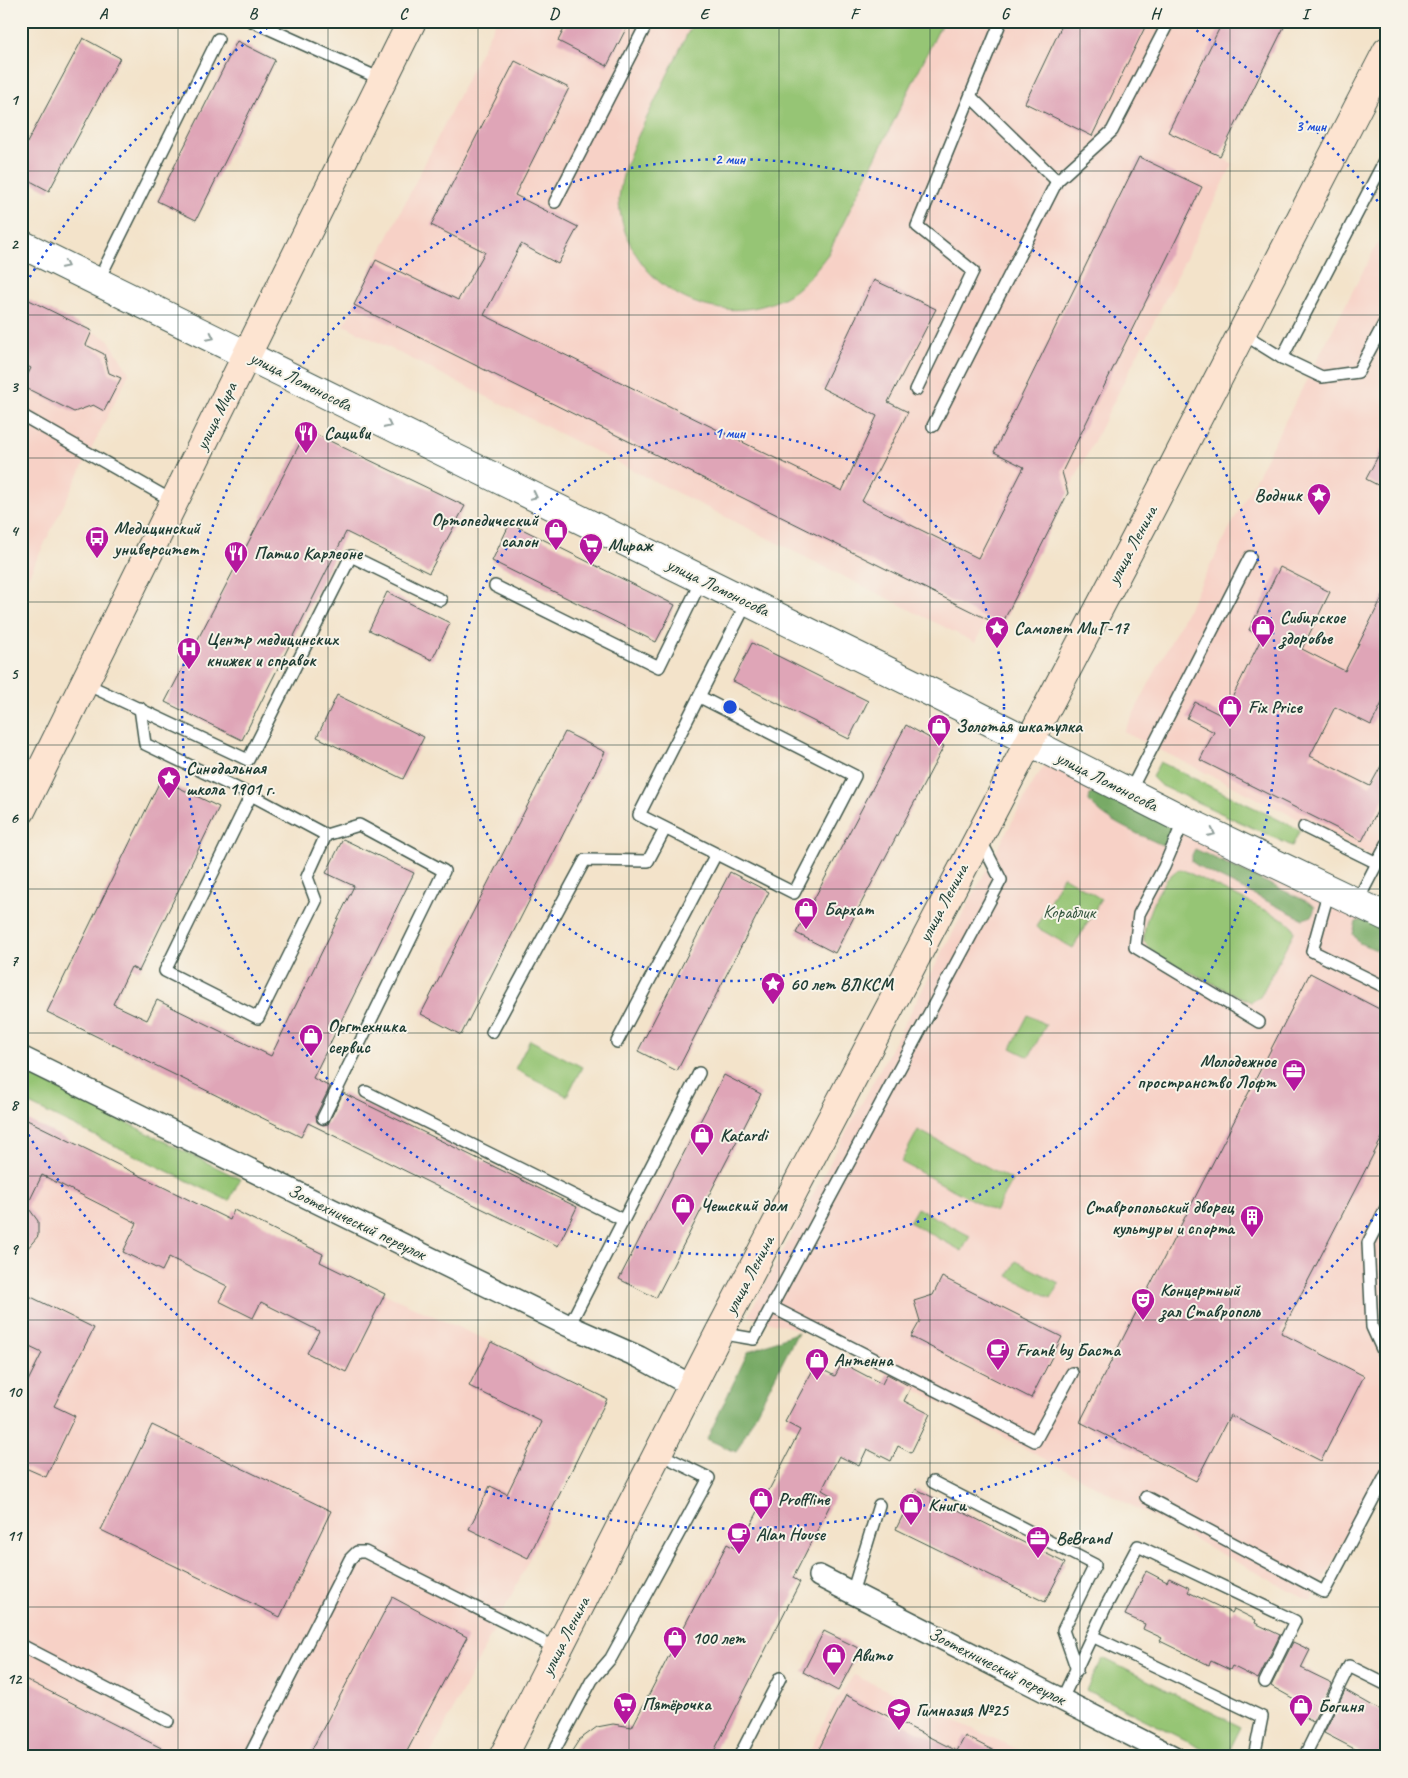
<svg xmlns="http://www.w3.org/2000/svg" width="1408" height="1778" font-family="Caveat,sans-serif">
	<rect width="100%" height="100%" fill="#f7f3e8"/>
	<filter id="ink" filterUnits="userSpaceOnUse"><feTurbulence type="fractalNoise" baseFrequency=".02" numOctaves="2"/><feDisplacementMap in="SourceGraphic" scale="10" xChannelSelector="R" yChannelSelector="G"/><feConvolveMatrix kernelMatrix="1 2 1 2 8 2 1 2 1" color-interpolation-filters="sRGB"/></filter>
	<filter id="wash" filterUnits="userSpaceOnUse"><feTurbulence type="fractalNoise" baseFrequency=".0096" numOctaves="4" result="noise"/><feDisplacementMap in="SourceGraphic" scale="20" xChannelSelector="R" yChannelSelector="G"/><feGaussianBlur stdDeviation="1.12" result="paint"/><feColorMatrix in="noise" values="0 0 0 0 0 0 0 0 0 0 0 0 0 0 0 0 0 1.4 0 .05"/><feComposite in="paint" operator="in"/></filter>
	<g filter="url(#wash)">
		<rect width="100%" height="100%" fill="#f3e3ca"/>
		<g fill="#f7d1c6">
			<path d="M496 21H1287L1220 156 1233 164 1001 626 986 619 976 643 344 325Z"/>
			<path d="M1387 225V863L1124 732Z"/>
			<path d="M21 296 108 339 129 373 21 591Z"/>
			<path d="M1046 764 1387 925V1459L1311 1602 808 1332 748 1316 1035 779Z"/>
			<path d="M21 1117 230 1220 234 1210 323 1254 320 1262 385 1294 491 1342 607 1399 518 1582 429 1757H21Z"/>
			<path d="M854 1675 1035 1757H807L832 1706Z"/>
		</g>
		<g fill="#96c574" stroke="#5a8154">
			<path d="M694 21H943L828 254C814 272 801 290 779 300 720 326 653 297 628 239 623 228 619 211 619 199 622 164 639 134 654 103 667 76 680 48 694 21Z"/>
			<path d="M1160 762 1300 830 1292 846 1160 785 1152 777Z"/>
			<path d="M1178 870H1183L1285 920 1293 927 1294 932 1260 997 1251 1002 1159 957 1144 942C1142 922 1160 879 1178 870Z"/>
			<path d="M1063 876 1101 899 1073 948 1036 927Z"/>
			<path d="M1028 1015 1046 1025 1029 1057 1011 1048Z"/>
			<path d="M530 1040 582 1067 567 1096 515 1069Z"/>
			<path d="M21 1070 240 1179 229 1201 21 1100Z"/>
			<path d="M918 1130 1012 1180 995 1212 901 1162Z"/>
			<path d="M917 1208 970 1236 962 1251 909 1222Z"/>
			<path d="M1016 1261 1059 1283 1051 1298 1008 1276Z"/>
			<path d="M1103 1658 1241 1727 1226 1757H1220L1086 1690Z"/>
		</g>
		<g fill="#78aa66" stroke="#4c744d">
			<path d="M1100 788 1174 828 1169 842 1162 845C1137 833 1107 823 1089 801L1090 794Z"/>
			<path d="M1195 849 1308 902 1315 907 1312 916 1303 919 1204 870 1192 862V855Z"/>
			<path d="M1364 919 1387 931V954L1359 943 1353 934 1356 922Z"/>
			<path d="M798 1332 736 1452 707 1439 748 1352Z"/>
		</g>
		<g id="blocks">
			<g fill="#dfa5b7">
				<path d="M568 21H630L607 66 558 41Z"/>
				<path d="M1064 21H1148L1092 136 1025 103Z"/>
				<path d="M1223 21H1287L1220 156 1168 132Z"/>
				<path d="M83 38 120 58 49 191 21 176V154Z"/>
				<path d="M237 41 275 60 196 220 157 201Z"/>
				<path d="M515 61 569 88 515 195 578 227 558 264 521 244 484 315 842 491 877 416 822 388 874 280 936 309 888 402 908 412 862 501 978 558 1024 467 994 452 1139 157 1202 187 1062 472 1068 493 1001 626 354 305 376 260 458 300 485 252 431 225Z"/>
				<path d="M21 296 92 331 86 345 104 354 109 373 121 378 104 411 93 405 74 412 22 386 31 368 21 363Z"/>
				<path d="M307 430 465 506 429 573 346 532 242 740 165 702Z"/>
				<path d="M1387 439V490L1366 479Z"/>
				<path d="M510 523 675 605 656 642 492 561Z"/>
				<path d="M1280 567 1330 592 1302 649 1345 671 1387 588V693L1371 725 1335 707 1310 756 1370 786 1387 755V792L1362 841 1200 760 1214 732 1187 718 1195 702 1223 716 1262 637 1249 630Z"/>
				<path d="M387 592 450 623 432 660 369 630Z"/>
				<path d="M752 643 868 701 849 739 733 681Z"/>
				<path d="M337 695 424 737 403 779 317 737Z"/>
				<path d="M906 725 944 746 835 953 796 933Z"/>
				<path d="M565 732 605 752 461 1035 421 1014Z"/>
				<path d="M161 779 219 807 139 971 131 967 113 1004 147 1020 157 1000 271 1056 354 886 326 873 343 839 414 873 313 1078 330 1087 316 1115 317 1122 323 1125 328 1124 343 1093 577 1207 558 1246 308 1123 301 1137 47 1012Z"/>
				<path d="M730 872 769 892 677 1071 638 1051Z"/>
				<path d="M1310 973 1387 1013V1128L1281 1333 1364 1376 1321 1461 1230 1415 1196 1481 1080 1422Z"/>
				<path d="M724 1075 761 1094 656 1298 619 1279Z"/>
				<path d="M21 1117 230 1220 234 1210 323 1254 320 1262 385 1294 346 1372 307 1353 319 1331 261 1302 253 1318 219 1301 227 1286 169 1257 162 1271 123 1252 137 1223 42 1175 27 1206 38 1221V1236L21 1256Z"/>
				<path d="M942 1277 1062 1337 1031 1398 911 1337 920 1321 914 1301 933 1295Z"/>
				<path d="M21 1292 94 1328 54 1406 75 1416 46 1477 21 1466V1395L42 1353 21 1343Z"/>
				<path d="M491 1342 607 1399 528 1558 469 1529 490 1486 507 1494 542 1422 469 1386Z"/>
				<path d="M842 1363 882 1384 887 1374 911 1387 904 1401 930 1414 911 1453 898 1446 891 1461 867 1449 859 1466 839 1456 822 1490 834 1497 793 1578 800 1582 711 1757H568L579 1740 597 1727 613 1724 632 1727 727 1544 738 1550 800 1430 785 1422 815 1366 835 1376Z"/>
				<path d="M152 1425 331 1511 280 1617 101 1530Z"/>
				<path d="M916 1489 1065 1563 1045 1602 896 1529Z"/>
				<path d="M1146 1571 1167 1582 1169 1578 1190 1588 1188 1592 1232 1613 1234 1609 1256 1620 1255 1623 1280 1635 1258 1679 1232 1666 1230 1670 1211 1661 1209 1665 1160 1641 1162 1638 1143 1629 1145 1624 1125 1615Z"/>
				<path d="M392 1597 467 1637 404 1757H308Z"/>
				<path d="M824 1631 860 1649 838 1691 803 1672Z"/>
				<path d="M1293 1642 1310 1650 1301 1668 1332 1683 1313 1722 1298 1714 1303 1704 1271 1686Z"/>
				<path d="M21 1677 179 1757H21Z"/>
				<path d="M1345 1690 1387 1714V1757H1370L1324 1733Z"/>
				<path d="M846 1695 957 1751 965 1736 1006 1757H815Z"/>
			</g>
		</g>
	</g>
	<g filter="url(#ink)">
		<use href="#blocks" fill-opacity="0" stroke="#3f564a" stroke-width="1"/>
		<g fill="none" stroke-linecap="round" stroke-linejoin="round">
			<g stroke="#3f564a" stroke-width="14">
				<g id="service">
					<path d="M252 21 383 80"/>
					<path d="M971 97 1057 181 1112 131 1169 21"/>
					<path d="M555 202 648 21"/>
					<path d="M98 281 218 39"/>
					<path d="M1242 333 1282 358 1322 377 1358 372 1387 318"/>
					<path d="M1282 358 1387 156"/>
					<path d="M916 390 973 271 917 226 1001 21"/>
					<path d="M25 417 173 501"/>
					<path d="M933 426 1057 181"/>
					<path d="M495 586 659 667 702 579"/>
					<path d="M84 683 248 760 351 556 441 600"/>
					<path d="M700 697 855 776 794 893 639 815 747 602"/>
					<path d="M140 708 145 744 251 795 165 971 258 1018 316 901 307 877 326 835 251 795"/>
					<path d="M1130 791 1250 557"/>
					<path d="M1184 820 1164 867 1139 914 1135 947 1259 1022"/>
					<path d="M1304 827 1377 863"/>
					<path d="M1329 890 1312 951 1387 988"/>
					<path d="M1357 902 1387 844"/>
					<path d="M492 1032 585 860 648 861 665 829"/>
					<path d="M617 1042 716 854"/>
					<path d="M366 1092 623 1220"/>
					<path d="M323 1118 444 871 359 825 326 835"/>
					<path d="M1387 1206 1368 1243 1372 1327 1387 1360"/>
					<path d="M772 1307 1035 1441 1072 1373"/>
					<path d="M569 1326 699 1073"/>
					<path d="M719 1333 754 1339 1001 880 980 839"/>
					<path d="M933 1482 1095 1565 1063 1630 1077 1670"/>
					<path d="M1146 1497 1324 1592 1387 1473"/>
					<path d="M852 1593 879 1505"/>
					<path d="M1092 1636 1262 1717 1254 1757"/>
					<path d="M21 1645 168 1721"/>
					<path d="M1062 1699 1105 1608 1138 1546 1295 1621 1265 1682"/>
					<path d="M249 1757 350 1559 357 1552H365L558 1649"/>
					<path d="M551 1757 592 1680 611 1658 709 1478 658 1453"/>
					<path d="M739 1757 780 1678"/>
					<path d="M1304 1757 1349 1666 1387 1685"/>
				</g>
			</g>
			<g stroke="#3f564a" stroke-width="24">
				<g id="minor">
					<path d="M21 1057 569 1326 639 1357 692 1386"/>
					<path d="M819 1576 1174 1757"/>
				</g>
			</g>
			<g stroke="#3f564a" stroke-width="30">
				<path id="tertiary" d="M21 244 973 713 1184 820 1387 917"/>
			</g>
			<g stroke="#3f564a" stroke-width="30">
				<g id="secondary">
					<path d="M21 811 412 21"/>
					<path d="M503 1757 719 1333 1148 515 1387 51"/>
				</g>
			</g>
			<use href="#service" stroke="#fff" stroke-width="11"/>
			<use href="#minor" stroke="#fff" stroke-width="21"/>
			<use href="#tertiary" stroke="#fff" stroke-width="28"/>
			<use href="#secondary" stroke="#fde4d1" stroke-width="28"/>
		</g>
		<defs><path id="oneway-chevron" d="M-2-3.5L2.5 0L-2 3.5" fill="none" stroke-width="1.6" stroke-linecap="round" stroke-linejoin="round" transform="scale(1.25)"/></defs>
		<g stroke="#8f9e9a">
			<use href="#oneway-chevron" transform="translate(65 265) rotate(26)"/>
			<use href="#oneway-chevron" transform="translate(211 337) rotate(26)"/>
			<use href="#oneway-chevron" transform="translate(388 425) rotate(26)"/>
			<use href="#oneway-chevron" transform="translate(534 496) rotate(26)"/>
			<use href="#oneway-chevron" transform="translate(1212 833) rotate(26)"/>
		</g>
	</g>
	<path fill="none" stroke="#1f3d34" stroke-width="1" stroke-opacity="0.55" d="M178 21V1757M328 21V1757M478 21V1757M629 21V1757M779 21V1757M930 21V1757M1080 21V1757M1230 21V1757M21 171H1387M21 315H1387M21 458H1387M21 602H1387M21 745H1387M21 889H1387M21 1033H1387M21 1176H1387M21 1320H1387M21 1463H1387M21 1607H1387"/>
	<g fill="none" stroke="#1d4ed8" stroke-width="2.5" stroke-dasharray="2.5 5">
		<circle cx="730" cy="707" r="274"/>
		<circle cx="730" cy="707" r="548"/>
		<path d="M1386 1202A822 822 0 0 1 22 1124M22 290A822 822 0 0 1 276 22M1184 22A822 822 0 0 1 1386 212"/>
	</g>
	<defs>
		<g id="restaurant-pin" transform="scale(1.25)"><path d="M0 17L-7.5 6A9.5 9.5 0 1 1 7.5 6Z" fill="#b5179e" stroke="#f7f3e8"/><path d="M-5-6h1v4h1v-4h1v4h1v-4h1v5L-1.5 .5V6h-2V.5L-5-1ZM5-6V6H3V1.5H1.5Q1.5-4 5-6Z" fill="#fff"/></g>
		<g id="sight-pin" transform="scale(1.25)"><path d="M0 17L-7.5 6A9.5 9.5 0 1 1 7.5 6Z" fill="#b5179e" stroke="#f7f3e8"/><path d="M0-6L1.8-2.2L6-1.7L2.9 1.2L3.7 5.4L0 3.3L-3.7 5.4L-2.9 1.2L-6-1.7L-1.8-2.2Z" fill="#fff"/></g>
		<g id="shop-pin" transform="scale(1.25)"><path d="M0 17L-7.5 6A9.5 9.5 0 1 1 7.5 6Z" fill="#b5179e" stroke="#f7f3e8"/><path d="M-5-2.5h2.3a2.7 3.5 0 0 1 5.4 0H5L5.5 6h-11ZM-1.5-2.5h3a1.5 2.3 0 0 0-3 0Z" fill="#fff"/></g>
		<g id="bus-pin" transform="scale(1.25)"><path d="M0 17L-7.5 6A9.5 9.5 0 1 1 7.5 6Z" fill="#b5179e" stroke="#f7f3e8"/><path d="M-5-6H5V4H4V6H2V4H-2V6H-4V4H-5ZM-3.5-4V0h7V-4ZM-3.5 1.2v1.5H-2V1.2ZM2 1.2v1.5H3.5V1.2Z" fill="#fff"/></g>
		<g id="supermarket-pin" transform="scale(1.25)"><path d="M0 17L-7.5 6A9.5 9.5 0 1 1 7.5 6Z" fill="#b5179e" stroke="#f7f3e8"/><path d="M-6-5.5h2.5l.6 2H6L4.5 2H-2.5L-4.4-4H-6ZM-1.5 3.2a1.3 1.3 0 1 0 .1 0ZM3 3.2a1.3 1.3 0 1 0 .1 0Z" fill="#fff"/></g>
		<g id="hospital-pin" transform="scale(1.25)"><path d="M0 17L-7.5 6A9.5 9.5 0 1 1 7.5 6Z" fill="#b5179e" stroke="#f7f3e8"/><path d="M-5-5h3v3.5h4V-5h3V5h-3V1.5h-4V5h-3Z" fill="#fff"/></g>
		<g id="office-pin" transform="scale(1.25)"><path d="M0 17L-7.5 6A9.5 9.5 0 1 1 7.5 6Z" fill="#b5179e" stroke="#f7f3e8"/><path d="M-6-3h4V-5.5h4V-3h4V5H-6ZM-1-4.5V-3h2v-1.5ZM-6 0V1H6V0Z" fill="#fff"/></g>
		<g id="building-pin" transform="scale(1.25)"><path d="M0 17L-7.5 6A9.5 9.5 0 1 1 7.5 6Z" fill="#b5179e" stroke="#f7f3e8"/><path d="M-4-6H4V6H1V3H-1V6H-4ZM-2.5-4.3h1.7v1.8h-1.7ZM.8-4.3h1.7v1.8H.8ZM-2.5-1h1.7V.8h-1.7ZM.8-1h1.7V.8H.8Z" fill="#fff"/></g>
		<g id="theatre-pin" transform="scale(1.25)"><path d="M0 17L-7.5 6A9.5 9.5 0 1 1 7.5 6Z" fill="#b5179e" stroke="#f7f3e8"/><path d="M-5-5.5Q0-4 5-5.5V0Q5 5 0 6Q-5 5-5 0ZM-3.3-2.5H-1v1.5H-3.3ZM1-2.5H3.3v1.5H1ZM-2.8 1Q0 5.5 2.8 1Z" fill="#fff"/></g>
		<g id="cafe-pin" transform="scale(1.25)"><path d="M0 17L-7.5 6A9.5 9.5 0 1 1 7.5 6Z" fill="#b5179e" stroke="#f7f3e8"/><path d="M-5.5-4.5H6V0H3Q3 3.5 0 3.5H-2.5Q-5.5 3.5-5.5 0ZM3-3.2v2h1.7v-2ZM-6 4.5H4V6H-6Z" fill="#fff"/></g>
		<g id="school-pin" transform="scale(1.25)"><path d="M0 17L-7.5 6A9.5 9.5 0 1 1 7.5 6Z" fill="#b5179e" stroke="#f7f3e8"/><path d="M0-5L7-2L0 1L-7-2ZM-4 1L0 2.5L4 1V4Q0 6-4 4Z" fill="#fff"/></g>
	</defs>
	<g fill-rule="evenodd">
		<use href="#restaurant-pin" x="306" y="433"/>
		<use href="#sight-pin" x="1319" y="495"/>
		<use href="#shop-pin" x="556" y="530"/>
		<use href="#bus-pin" x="97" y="538"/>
		<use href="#supermarket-pin" x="591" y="545"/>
		<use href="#restaurant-pin" x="236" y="553"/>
		<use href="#shop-pin" x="1263" y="627"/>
		<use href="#sight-pin" x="997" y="628"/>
		<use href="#hospital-pin" x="189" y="649"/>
		<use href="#shop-pin" x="1230" y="707"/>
		<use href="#shop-pin" x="939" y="726"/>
		<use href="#sight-pin" x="169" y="778"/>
		<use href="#shop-pin" x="806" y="909"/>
		<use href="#sight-pin" x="773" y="984"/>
		<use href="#shop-pin" x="311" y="1036"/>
		<use href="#office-pin" x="1294" y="1071"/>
		<use href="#shop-pin" x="702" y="1135"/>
		<use href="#shop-pin" x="683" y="1205"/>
		<use href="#building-pin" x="1252" y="1217"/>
		<use href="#theatre-pin" x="1143" y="1300"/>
		<use href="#cafe-pin" x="998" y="1350"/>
		<use href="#shop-pin" x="817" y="1360"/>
		<use href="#shop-pin" x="761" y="1499"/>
		<use href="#shop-pin" x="911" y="1505"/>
		<use href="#cafe-pin" x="739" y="1534"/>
		<use href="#office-pin" x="1038" y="1538"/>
		<use href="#shop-pin" x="675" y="1638"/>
		<use href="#shop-pin" x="834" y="1655"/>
		<use href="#supermarket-pin" x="625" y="1704"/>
		<use href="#shop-pin" x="1301" y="1706"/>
		<use href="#school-pin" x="899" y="1710"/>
	</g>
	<g text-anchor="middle" stroke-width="4" stroke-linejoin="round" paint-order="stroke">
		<g font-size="18" fill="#1f3d34" stroke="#f7f3e8">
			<text transform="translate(301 381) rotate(27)" y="6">улица Ломоносова</text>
			<text transform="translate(216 416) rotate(-64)" y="6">улица Мира</text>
			<text transform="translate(1132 545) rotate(-62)" y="6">улица Ленина</text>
			<text transform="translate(718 587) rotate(26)" y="6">улица Ломоносова</text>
			<text transform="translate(1107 781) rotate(27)" y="6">улица Ломоносова</text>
			<text transform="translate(943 903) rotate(-62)" y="6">улица Ленина</text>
			<text transform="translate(357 1222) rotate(26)" y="6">Зоотехнический переулок</text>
			<text transform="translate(749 1275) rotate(-62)" y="6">улица Ленина</text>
			<text transform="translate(565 1636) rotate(-63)" y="6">улица Ленина</text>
			<text transform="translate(997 1666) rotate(27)" y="6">Зоотехнический переулок</text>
		</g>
		<g font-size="18" font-weight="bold" fill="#1f3d34" stroke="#f7f3e8" text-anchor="start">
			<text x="324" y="439">Сациви</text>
			<text x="1302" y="501" text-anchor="end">Водник</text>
			<text x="538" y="526" text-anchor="end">Ортопедический<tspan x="538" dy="21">салон</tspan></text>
			<text x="114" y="534">Медицинский<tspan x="114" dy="21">университет</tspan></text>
			<text x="608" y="551">Мираж</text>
			<text x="254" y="559">Патио Карлеоне</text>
			<text x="1280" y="623">Сибирское<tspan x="1280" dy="21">здоровье</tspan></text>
			<text x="1014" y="634">Самолет МиГ-17</text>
			<text x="206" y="645">Центр медицинских<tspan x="206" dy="21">книжек и справок</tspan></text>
			<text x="1248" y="713">Fix Price</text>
			<text x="956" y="732">Золотая шкатулка</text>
			<text x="186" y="774">Синодальная<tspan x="186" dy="21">школа 1901 г.</tspan></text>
			<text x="824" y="915">Бархат</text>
			<text x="790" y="990">60 лет ВЛКСМ</text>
			<text x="328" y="1032">Оргтехника<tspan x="328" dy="21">сервис</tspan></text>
			<text x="1276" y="1067" text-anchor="end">Молодежное<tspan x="1276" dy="21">пространство Лофт</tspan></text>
			<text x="720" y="1141">Katardi</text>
			<text x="700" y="1211">Чешский дом</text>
			<text x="1234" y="1213" text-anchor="end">Ставропольский дворец<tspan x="1234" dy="21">культуры и спорта</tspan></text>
			<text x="1160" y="1296">Концертный<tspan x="1160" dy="21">зал Ставрополь</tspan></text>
			<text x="1016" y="1356">Frank by Баста</text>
			<text x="834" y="1366">Антенна</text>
			<text x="778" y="1505">Proffline</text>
			<text x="928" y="1511">Книги</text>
			<text x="756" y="1540">Alan House</text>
			<text x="1056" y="1544">BeBrand</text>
			<text x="692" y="1644">100 лет</text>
			<text x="852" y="1661">Авито</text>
			<text x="642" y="1710">Пятёрочка</text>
			<text x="1318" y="1712">Богиня</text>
			<text x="916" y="1716">Гимназия №25</text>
		</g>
		<g font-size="18" fill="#375841" stroke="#f7f3e8">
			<text x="1069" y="918">Кораблик</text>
		</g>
	</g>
	<circle cx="730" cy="707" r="8" fill="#1d4ed8" stroke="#f7f3e8" stroke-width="2.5"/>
	<g font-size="15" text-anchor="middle" font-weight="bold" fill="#1d4ed8" stroke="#f7f3e8" stroke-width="4" stroke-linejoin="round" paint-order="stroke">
		<text x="1311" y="131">3 мин</text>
		<text x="730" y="164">2 мин</text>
		<text x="730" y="438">1 мин</text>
	</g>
	<rect width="1408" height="1778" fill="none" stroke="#f7f3e8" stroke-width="55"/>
	<rect x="28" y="28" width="1352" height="1722" fill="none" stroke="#1f3d34" stroke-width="2"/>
	<g font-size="16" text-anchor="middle" font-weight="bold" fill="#1f3d34">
		<text x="103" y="19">A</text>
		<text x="253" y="19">B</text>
		<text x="403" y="19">C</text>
		<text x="554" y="19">D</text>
		<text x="704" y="19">E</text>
		<text x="854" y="19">F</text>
		<text x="1005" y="19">G</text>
		<text x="1155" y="19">H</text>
		<text x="1305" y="19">I</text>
		<text x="14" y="105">1</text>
		<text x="14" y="249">2</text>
		<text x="14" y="392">3</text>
		<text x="14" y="536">4</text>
		<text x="14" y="679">5</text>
		<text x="14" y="823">6</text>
		<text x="14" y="966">7</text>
		<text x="14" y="1110">8</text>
		<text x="14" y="1254">9</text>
		<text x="14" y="1397">10</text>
		<text x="14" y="1541">11</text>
		<text x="14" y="1684">12</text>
	</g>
</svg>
